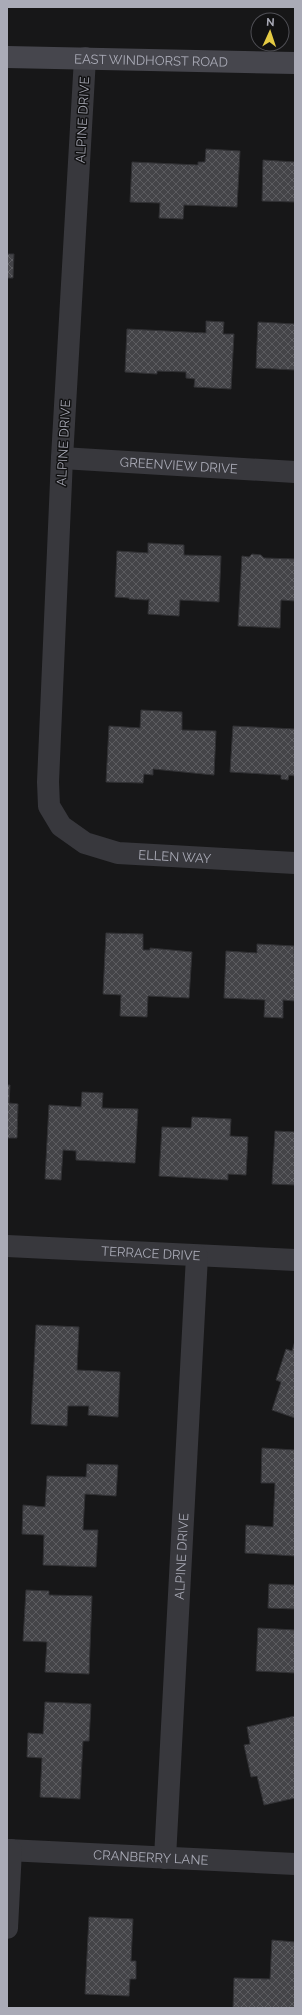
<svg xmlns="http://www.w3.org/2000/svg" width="302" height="2015" font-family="Raleway,sans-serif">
	<defs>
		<pattern id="building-cross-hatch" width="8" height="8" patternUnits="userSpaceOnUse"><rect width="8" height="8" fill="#444448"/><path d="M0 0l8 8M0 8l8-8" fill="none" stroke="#5c5c60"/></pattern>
	</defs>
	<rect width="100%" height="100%" fill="#171718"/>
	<g fill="url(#building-cross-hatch)" stroke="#313134">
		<path d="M206 149 240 151 237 207 184 205 183 219 159 218 160 203 130 202 132 162 198 165V162H205Z"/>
		<path d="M263 160 295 162V202L262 201Z"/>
		<path d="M7 254H14L13 278H7Z"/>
		<path d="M206 321 224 322 223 334H234L231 389 194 387 195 379 186 378V372L157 371V374L125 372 127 329 206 333Z"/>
		<path d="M258 322 295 324V370L256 368Z"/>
		<path d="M148 543 184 545V555L221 556 219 602 180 600 179 616 148 614 149 599 147 600 129 599V598L115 597 117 551 148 553Z"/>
		<path d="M252 554 261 555 264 558 295 559V601L281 600 280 628 238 626 242 556 249 557Z"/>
		<path d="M141 710 182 712V730L216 731 214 775 153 769V775L144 774 143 783 106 782 109 726 140 728Z"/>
		<path d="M233 726 295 729V776L289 775 288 780 281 779V775L230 772Z"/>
		<path d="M106 933 143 934V950H150V948L192 952 189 998 148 996 147 1017 120 1016 121 995 103 994Z"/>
		<path d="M257 944 294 946 295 1001 283 1000V1018L264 1017 265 1000 224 998 226 951 257 953Z"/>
		<path d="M7 1085H10L9 1103 18 1104 17 1138H7Z"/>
		<path d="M82 1092 103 1093 102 1108 138 1109 135 1163 76 1160V1151L63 1150 61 1180 45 1179 49 1105 81 1107Z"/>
		<path d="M192 1117 231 1119 230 1136 248 1137 246 1175 228 1174V1180L159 1176 162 1127 191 1128Z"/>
		<path d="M275 1131 295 1132V1185L272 1184Z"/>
		<path d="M36 1325 79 1327 77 1370 120 1372 118 1417 88 1415 89 1406H68L67 1426 31 1424Z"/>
		<path d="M295 1341V1418L272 1410 281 1382 276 1380 286 1349 292 1351Z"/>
		<path d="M262 1448 295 1450V1556L245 1553 246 1525 273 1527 275 1483H261Z"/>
		<path d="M87 1464 118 1465 116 1496 85 1494 83 1530H98L96 1567 43 1565 44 1535 22 1534 23 1505 45 1507 47 1476 86 1477Z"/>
		<path d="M269 1584 295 1585V1609L268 1608Z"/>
		<path d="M26 1590 49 1591V1595L92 1596 89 1674 45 1672 47 1642 23 1641Z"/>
		<path d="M258 1628 295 1630V1673L256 1671Z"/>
		<path d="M45 1702 91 1704 89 1741H83L80 1799 40 1797 42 1758 27 1757 28 1733 43 1734Z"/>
		<path d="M295 1716V1798L264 1805 257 1776 251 1777 244 1745 250 1744 247 1727Z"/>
		<path d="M89 1917 133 1919 131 1961H136V1979H130L129 1996 85 1994Z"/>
		<path d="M272 1940 295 1942V2008H233L234 1978 270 1979Z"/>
	</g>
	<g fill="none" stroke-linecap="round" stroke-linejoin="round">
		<g stroke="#38383d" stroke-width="22">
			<path id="s1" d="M85 58 62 458 48 782 49 806 61 826 85 843 118 853 295 863"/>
			<path id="s2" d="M62 458 295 472"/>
			<path id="s3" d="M7 1246 295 1260"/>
			<path id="s4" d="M7 1850 295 1864"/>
			<path id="s5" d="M165 1858 197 1256"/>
			<path d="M7 1928 11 1850"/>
		</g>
		<path stroke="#46464d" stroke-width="22" id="s6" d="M7 57 295 63"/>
	</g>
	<g text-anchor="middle" stroke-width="3" stroke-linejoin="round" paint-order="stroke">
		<g font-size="13" fill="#aaabb7" stroke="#121213">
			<text dy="5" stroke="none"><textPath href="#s6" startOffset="144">EAST WINDHORST ROAD</textPath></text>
			<text transform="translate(82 120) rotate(-87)" y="5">ALPINE DRIVE</text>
			<text transform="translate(63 443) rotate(-87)" y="5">ALPINE DRIVE</text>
			<text dy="5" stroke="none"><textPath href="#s2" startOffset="117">GREENVIEW DRIVE</textPath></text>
			<text dy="5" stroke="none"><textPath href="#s1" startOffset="893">ELLEN WAY</textPath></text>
			<text dy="5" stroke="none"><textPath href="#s3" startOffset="144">TERRACE DRIVE</textPath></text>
			<text dy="5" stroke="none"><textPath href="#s5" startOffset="302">ALPINE DRIVE</textPath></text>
			<text dy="5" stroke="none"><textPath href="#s4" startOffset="144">CRANBERRY LANE</textPath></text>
		</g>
	</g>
	<rect width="302" height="2015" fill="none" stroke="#aaabb7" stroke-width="16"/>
	<g transform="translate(270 32) rotate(3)"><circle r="19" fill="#121213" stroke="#4f4f55"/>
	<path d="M0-3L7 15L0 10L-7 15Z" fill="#e4ca43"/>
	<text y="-6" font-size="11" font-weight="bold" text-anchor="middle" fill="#aaabb7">N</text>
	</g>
</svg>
